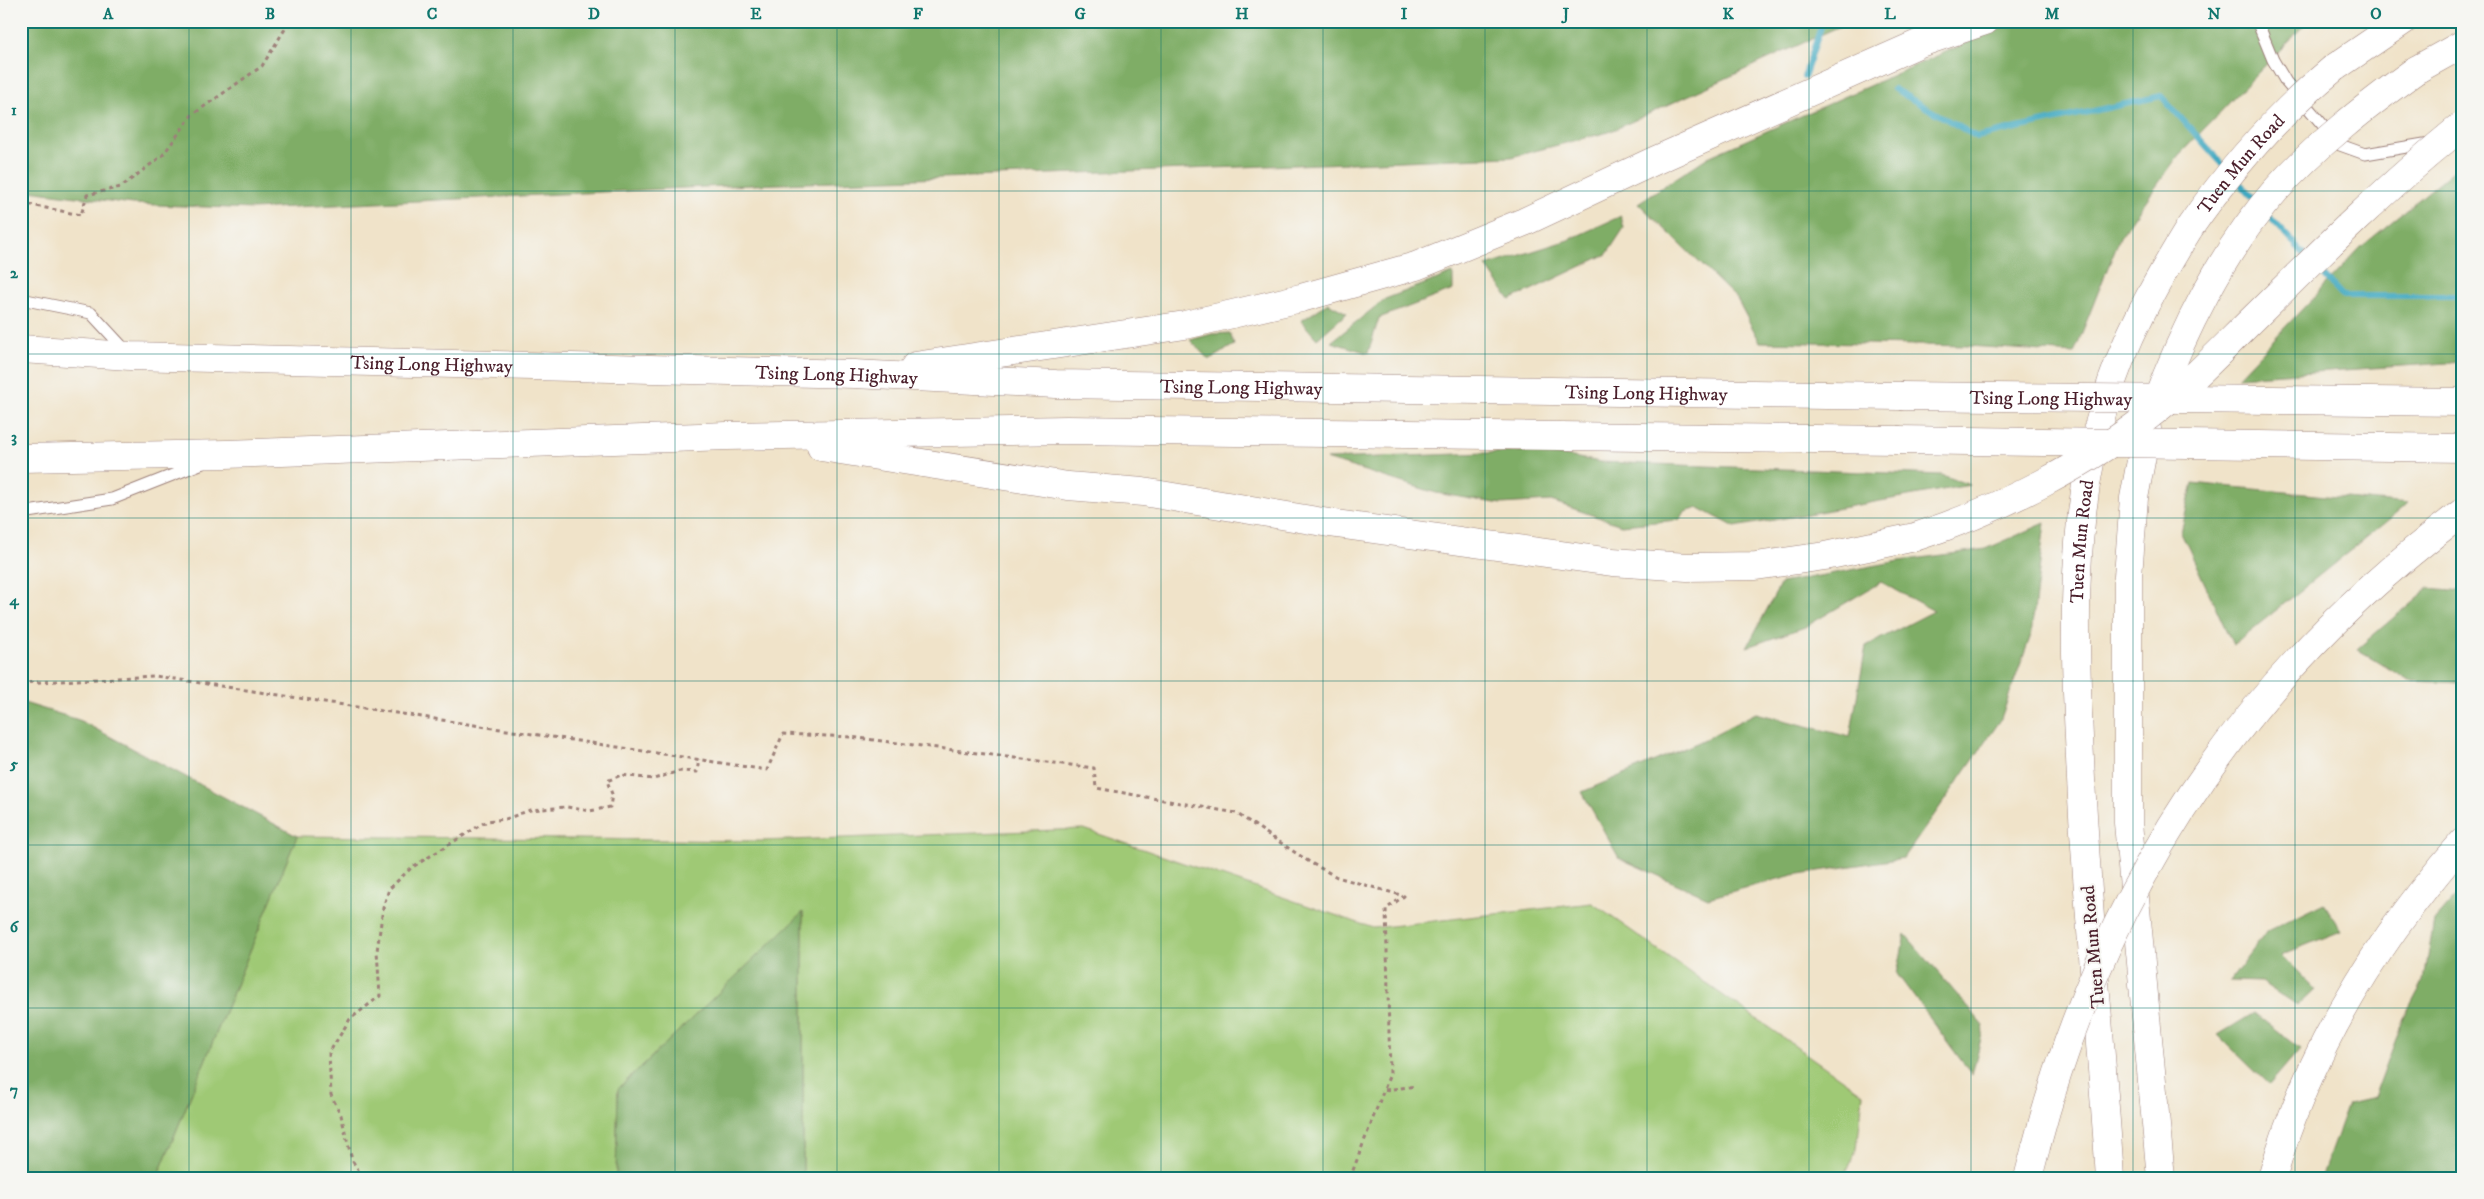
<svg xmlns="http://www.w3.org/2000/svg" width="2484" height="1199" font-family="'IM FELL DW Pica',serif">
	<rect width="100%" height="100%" fill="#f6f6f2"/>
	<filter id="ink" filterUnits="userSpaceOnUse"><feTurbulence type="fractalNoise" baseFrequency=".02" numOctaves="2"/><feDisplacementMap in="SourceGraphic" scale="10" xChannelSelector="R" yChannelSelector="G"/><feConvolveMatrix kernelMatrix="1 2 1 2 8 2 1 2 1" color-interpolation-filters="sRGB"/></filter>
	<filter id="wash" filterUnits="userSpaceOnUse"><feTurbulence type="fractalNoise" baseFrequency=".0096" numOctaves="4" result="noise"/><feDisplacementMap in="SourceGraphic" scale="20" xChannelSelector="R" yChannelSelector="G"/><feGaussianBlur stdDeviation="1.12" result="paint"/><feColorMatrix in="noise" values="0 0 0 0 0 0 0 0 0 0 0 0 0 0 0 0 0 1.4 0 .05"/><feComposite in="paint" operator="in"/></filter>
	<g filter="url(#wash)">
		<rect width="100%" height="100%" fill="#f0e3c9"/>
		<path fill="#9fc975" stroke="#747450" d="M1084 829 1373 928 1592 903 1863 1094 1857 1149 1844 1178H803V913L618 1089 616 1178H157L297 836 762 841Z"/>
		<g fill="#7fad66" stroke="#646648">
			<path d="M21 21H1851L1609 132 1511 157 726 186 253 209 133 204 21 190Z"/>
			<path d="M2016 21H2308L2178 156 2120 237 2074 353 1968 346 1760 342 1737 299 1638 203 1708 157Z"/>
			<path d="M2463 163V362L2238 377 2361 247Z"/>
			<path d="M1621 216 1624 228 1607 254 1510 300 1486 266 1568 240Z"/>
			<path d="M1453 273V290L1379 318 1368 353 1331 342 1385 299Z"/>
			<path d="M1328 303 1347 313 1317 339 1301 321Z"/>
			<path d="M1230 333 1234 345 1209 360 1190 340 1212 334Z"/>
			<path d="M1538 451 1601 462 1942 475 1970 485 1735 527 1699 508 1685 512 1679 520 1621 525 1551 501 1501 504 1436 493 1326 459Z"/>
			<path d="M2193 483 2408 504 2233 645 2181 532Z"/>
			<path d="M2045 523 2031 635 2000 721 1904 858 1793 875 1708 898 1619 858 1582 792 1699 742 1756 713 1850 737 1866 646 1934 611 1881 582 1805 627 1747 647 1781 583 1899 561 1986 549Z"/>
			<path d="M2428 588 2463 591V683L2409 681 2357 649Z"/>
			<path d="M21 702 79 720 297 836 157 1178H21Z"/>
			<path d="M2463 888V1178H2321L2348 1104 2374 1098 2403 1020 2424 980 2434 921Z"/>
			<path d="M2324 903 2341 931 2281 955 2315 989 2297 1006 2261 982 2230 981 2267 931Z"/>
			<path d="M803 912V1178H616L618 1089Z"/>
			<path d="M1905 934 1984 1026 1972 1075 1897 974Z"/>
			<path d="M2254 1013 2300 1049 2269 1085 2218 1035Z"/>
		</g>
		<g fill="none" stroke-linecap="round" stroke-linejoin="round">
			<g stroke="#41a9c1" stroke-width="6">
				<path d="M1804 77 1823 21"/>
				<path d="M1894 89 1977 137 2161 96 2226 168"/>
				<path d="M2234 177 2258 203"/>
				<path d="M2266 213 2307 257"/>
				<path d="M2315 266 2343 296H2463"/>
			</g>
		</g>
	</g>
	<g filter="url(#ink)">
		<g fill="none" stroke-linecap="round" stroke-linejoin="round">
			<g stroke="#9d817a" stroke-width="13">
				<g id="service">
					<path d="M2257 21 2273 60 2286 82 2340 145 2365 154 2430 143"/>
					<path d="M21 299 91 313 128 353"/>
					<path d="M21 513 112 499 203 463"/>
				</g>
			</g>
			<g stroke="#9d817a" stroke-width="29">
				<g id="motorway">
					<path d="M2334 68 2403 21"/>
					<path d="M2416 70 2463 44"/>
					<path id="s1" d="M21 349 130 356 854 374 1056 384 1900 396"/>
					<path d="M915 366 1185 325 1301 298 1416 266 1524 222 1654 161 1920 43 1985 21"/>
					<path d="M2147 429 2134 498 2128 576V823L2161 1178"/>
					<path d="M821 447 1068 486 1143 492 1329 523 1612 562 1687 567 1756 566 1825 556 1915 537"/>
					<path d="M21 458 226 454 727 436 1067 430 1898 440"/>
					<path d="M2028 1178 2036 1147"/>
					<path id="s2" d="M2110 1178C2101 1038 2086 898 2080 758 2074 640 2069 517 2105 403 2124 339 2155 284 2190 227"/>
					<path d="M2272 1178C2308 1051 2376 941 2463 842"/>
				</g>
			</g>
			<g stroke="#9d817a" stroke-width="3" stroke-dasharray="4 4" stroke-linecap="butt">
				<path d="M21 203 81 215 87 195 121 187 163 155 192 115 262 66 290 21"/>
				<path d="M21 683 155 676 767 770 783 734 851 737 1094 768 1096 788 1236 813 1311 863 1337 877 1404 896 1386 909 1390 1074 1350 1178"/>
				<path d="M1385 1090 1416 1086"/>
				<path d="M363 1178 352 1160 341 1115 331 1095 329 1053 350 1019 380 996 377 951 383 908 389 889 411 868 487 821 506 819 530 810 567 807 590 811 610 807 612 794 607 781 621 775 654 779 679 771 697 772 699 759"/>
			</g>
			<use href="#service" stroke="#fff" stroke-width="11"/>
			<use href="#motorway" stroke="#fff" stroke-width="28"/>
			<g stroke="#9d817a" stroke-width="29" stroke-linecap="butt">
				<g id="motorway-bridge">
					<path id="s3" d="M2190 227C2231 168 2278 114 2334 68"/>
					<path id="s4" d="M1900 396 2463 402"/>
					<path d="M2155 406C2182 333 2223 250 2275 191 2316 145 2366 106 2416 70"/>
					<path d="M1898 440 2463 448"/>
					<path d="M1915 537C1999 510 2092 463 2161 406 2195 379 2226 345 2257 315 2324 249 2390 184 2463 125"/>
					<path d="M2036 1147C2104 886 2246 673 2463 512"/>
				</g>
			</g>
			<use href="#motorway-bridge" stroke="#fff" stroke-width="28"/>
		</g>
	</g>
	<path fill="none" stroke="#0f766e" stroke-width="1" stroke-opacity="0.55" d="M189 21V1178M351 21V1178M513 21V1178M675 21V1178M837 21V1178M999 21V1178M1161 21V1178M1323 21V1178M1485 21V1178M1647 21V1178M1809 21V1178M1971 21V1178M2133 21V1178M2295 21V1178M21 191H2463M21 354H2463M21 518H2463M21 681H2463M21 845H2463M21 1008H2463"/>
	<g text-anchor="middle" stroke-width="4" stroke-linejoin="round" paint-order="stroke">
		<g font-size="19" fill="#4a1f2b" stroke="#f6f6f2">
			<text dy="7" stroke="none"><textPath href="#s3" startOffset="81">Tuen Mun Road</textPath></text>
			<text dy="7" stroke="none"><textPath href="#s1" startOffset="411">Tsing Long Highway</textPath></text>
			<text dy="7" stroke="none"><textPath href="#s1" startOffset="816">Tsing Long Highway</textPath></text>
			<text dy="7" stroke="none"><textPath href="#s1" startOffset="1221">Tsing Long Highway</textPath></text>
			<text dy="7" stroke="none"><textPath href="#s1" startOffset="1626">Tsing Long Highway</textPath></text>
			<text dy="7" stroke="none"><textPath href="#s4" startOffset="151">Tsing Long Highway</textPath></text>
			<text dy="7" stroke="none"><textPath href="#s2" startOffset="638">Tuen Mun Road</textPath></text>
			<text transform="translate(2092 947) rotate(-95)" y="7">Tuen Mun Road</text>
		</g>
	</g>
	<rect width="2484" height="1199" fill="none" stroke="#f6f6f2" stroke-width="55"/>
	<rect x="28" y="28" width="2428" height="1144" fill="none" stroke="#0f766e" stroke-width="2"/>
	<g font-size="16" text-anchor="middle" font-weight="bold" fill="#0f766e">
		<text x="108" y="19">A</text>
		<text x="270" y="19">B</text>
		<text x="432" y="19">C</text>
		<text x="594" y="19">D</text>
		<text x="756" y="19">E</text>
		<text x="918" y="19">F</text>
		<text x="1080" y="19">G</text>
		<text x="1242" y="19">H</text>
		<text x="1404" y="19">I</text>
		<text x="1566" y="19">J</text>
		<text x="1728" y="19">K</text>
		<text x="1890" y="19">L</text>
		<text x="2052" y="19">M</text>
		<text x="2214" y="19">N</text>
		<text x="2376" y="19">O</text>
		<text x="14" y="115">1</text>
		<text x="14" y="278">2</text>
		<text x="14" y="442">3</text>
		<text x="14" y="605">4</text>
		<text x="14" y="769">5</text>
		<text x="14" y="932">6</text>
		<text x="14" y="1095">7</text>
	</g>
</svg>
